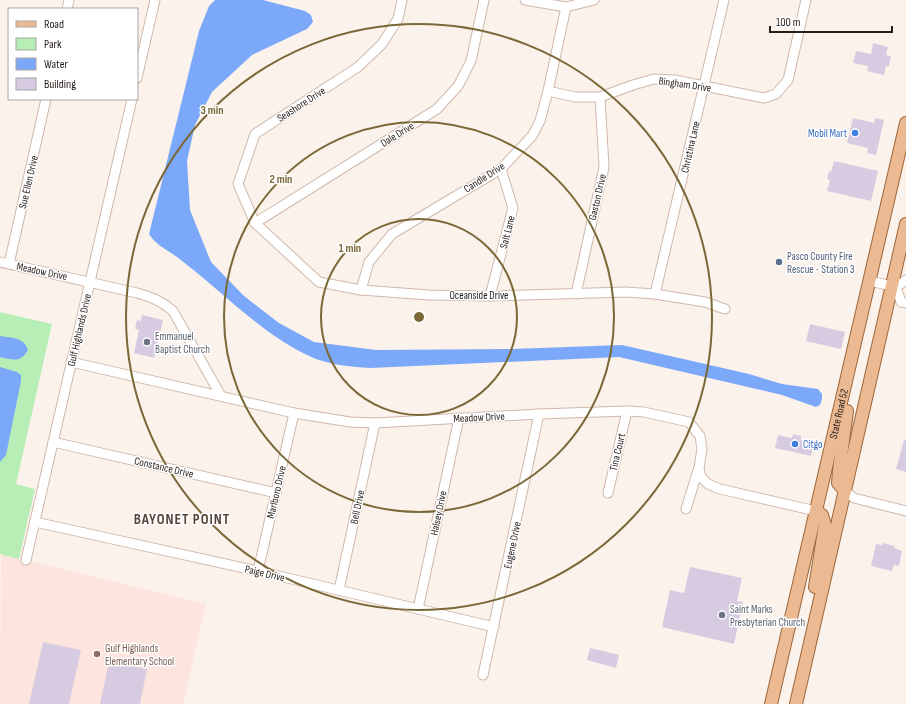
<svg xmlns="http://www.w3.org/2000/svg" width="906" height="704" font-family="'Sofia Sans Condensed',sans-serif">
	<rect width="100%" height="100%" fill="#fcf2ec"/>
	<path fill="#fee4de" d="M1 554 206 604 183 704H0Z"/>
	<path fill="#b7eeb6" d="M0 312 52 324 16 484 35 489 19 559 0 554Z"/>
	<g fill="#7ca8f9">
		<path d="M215 0H263L305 11 311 15 313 22 307 29 252 55 212 92 195 125 187 161 190 210 211 262 244 296 279 323 314 342 376 350 512 349 622 345 749 374 782 384 818 389 822 394V399L820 405 816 407 782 395 619 357 370 368C352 367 333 365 316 359 270 340 234 303 196 272 188 266 182 260 174 255 163 247 156 245 149 234L199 31 209 6Z"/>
		<path d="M0 336C12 338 24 337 28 350 21 363 12 360 0 357Z"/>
		<path d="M0 367 17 372 21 375V381L6 455 0 462Z"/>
	</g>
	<g fill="#d7cbe1">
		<path d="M873 43 888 47 886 55 891 56 889 66H886L884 75 867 71 868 66 853 63 856 51 871 54Z"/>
		<path d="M853 118 874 123 875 118 884 120 876 155 867 153 868 148 847 143Z"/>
		<path d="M834 161 878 171 871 201 827 191 830 180 827 179 829 171 831 172Z"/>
		<path d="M142 315 163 320 154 358 134 353 139 330 135 329 137 320 141 321Z"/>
		<path d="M810 324 845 332 841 349 806 341Z"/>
		<path d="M793 434 801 436V440L814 443 811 456 775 448 778 435 792 438Z"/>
		<path d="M904 440H906V472L896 469Z"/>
		<path d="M883 543 895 546 894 548 902 551 899 566 894 565 892 571 871 566 876 544 882 545Z"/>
		<path d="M690 567 742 578 737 601 743 602 734 644 662 627 670 590 684 593Z"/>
		<path d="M43 642 81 650 69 704H29Z"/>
		<path d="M590 648 619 655 616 668 587 660Z"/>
		<path d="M110 657 125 661 124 664 147 669 140 704H100Z"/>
	</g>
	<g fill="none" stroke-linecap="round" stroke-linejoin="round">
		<g stroke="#d0b8ab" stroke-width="11">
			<g id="minor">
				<path d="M402 0 398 19 382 44 358 67 255 134 238 184 255 223 319 282 361 290 429 295 490 296 626 292 655 294 705 302 725 309"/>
				<path d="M525 0 566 7 594 0"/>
				<path d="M67 9 69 0"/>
				<path d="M137 78 155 0"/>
				<path d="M548 91 575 97H600L633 85 654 79 675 80 764 98 776 94 788 80 806 0"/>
				<path d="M255 223 437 109 458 86 471 61 484 0"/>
				<path d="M0 262 137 293C151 297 162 301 173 311L221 396"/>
				<path d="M9 264 46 99"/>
				<path d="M870 281 896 287 906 280"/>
				<path d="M896 287 901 302 906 303"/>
				<path d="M361 290 369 262 392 234 501 169 532 136 540 121 548 91 566 7"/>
				<path d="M576 294 604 167 600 97"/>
				<path d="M655 294 724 0"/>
				<path d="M490 296 513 208 501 169"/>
				<path d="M71 362 294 413 350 422 375 423 539 414 627 411 644 412 689 422 700 436 702 449 699 468 701 477 708 484 720 489 816 511"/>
				<path d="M53 442 276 493"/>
				<path d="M845 491 854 498 906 511"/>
				<path d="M608 493 627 411"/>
				<path d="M686 509 698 470"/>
				<path d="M35 522 258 571 494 627"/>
				<path d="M26 560 132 99"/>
				<path d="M258 571 294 413"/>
				<path d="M339 590 375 423"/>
				<path d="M418 609 459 418"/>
				<path d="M483 675 539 414"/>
			</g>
		</g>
		<g stroke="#9d6639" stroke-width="14">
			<g id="major">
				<path d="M845 491 838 483 839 470 847 411"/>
				<path d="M815 587 825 525 822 515 816 511"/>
				<path id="s1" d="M771 704 906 123"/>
				<path d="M796 704 906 224"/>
			</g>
		</g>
		<use href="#minor" stroke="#fff" stroke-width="9"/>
		<use href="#major" stroke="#ebba92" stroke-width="12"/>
	</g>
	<g fill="none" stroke="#7a6836" stroke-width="2">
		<circle cx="419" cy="317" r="98"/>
		<circle cx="419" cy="317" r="195"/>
		<circle cx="419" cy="317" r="293"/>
	</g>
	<g fill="#3f7fe0" stroke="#fff" stroke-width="1.5">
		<circle cx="855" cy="133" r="4"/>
		<circle cx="795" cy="444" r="4"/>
	</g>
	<circle fill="#5c6f8a" stroke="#fff" stroke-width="1.5" cx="779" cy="262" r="4"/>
	<g fill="#6b7280" stroke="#fff" stroke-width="1.5">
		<circle cx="147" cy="342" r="4"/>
		<circle cx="722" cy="615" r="4"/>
	</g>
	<circle fill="#8d6e63" stroke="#fff" stroke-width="1.5" cx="97" cy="654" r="4"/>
	<g text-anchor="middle" stroke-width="3" stroke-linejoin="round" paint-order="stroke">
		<g font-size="11" fill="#271e19" stroke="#fff">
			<text transform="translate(685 84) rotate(8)" y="4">Bingham Drive</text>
			<text transform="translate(301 104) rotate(-33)" y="4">Seashore Drive</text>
			<text transform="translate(397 134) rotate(-32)" y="4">Dale Drive</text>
			<text transform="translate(690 147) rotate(-77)" y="4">Christina Lane</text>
			<text transform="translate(484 177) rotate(-33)" y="4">Candle Drive</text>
			<text transform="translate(28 182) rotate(-77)" y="4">Sue Ellen Drive</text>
			<text transform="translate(597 197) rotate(-77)" y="4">Gaston Drive</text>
			<text transform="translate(507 232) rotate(-76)" y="4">Salt Lane</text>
			<text transform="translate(42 271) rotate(12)" y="4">Meadow Drive</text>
			<text x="479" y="299">Oceanside Drive</text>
			<text transform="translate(79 330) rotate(-77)" y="4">Gulf Highlands Drive</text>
			<text dy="4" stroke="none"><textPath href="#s1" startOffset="298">State Road 52</textPath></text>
			<text transform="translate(479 417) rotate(-3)" y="4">Meadow Drive</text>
			<text transform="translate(617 452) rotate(-77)" y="4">Tina Court</text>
			<text transform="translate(164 467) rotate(13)" y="4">Constance Drive</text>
			<text transform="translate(276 492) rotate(-77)" y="4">Marlboro Drive</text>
			<text transform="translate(357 507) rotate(-78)" y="4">Bell Drive</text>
			<text transform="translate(438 513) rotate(-78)" y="4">Halsey Drive</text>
			<text transform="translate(512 545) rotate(-78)" y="4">Eugene Drive</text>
			<text transform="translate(265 573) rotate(13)" y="4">Paige Drive</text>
		</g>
		<g font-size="11" fill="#366cbe" stroke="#fff" text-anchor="end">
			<text x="847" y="137">Mobil Mart</text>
			<text x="803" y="448" text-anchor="start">Citgo</text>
		</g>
		<g font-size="11" fill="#4e5e75" stroke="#fff" text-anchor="start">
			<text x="787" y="260">Pasco County Fire<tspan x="787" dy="13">Rescue - Station 3</tspan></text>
		</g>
		<g font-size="11" fill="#5b616d" stroke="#fff" text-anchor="start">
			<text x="155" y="340">Emmanuel<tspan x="155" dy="13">Baptist Church</tspan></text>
			<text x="730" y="613">Saint Marks<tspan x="730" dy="13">Presbyterian Church</tspan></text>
		</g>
		<g font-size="11" fill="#785e54" stroke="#fff" text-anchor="start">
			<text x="105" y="652">Gulf Highlands<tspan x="105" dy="13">Elementary School</tspan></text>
		</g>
		<g font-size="15" font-weight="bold" letter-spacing="1" fill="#574438" stroke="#fff">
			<text x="182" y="524">BAYONET POINT</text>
		</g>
	</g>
	<circle cx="419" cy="317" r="6" fill="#7a6836" stroke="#fff" stroke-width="2"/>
	<g font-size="12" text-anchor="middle" font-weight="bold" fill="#7a6836" stroke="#fff" stroke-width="3" stroke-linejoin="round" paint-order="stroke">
		<text x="212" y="114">3 min</text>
		<text x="281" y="183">2 min</text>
		<text x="350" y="252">1 min</text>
	</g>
	<rect x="8" y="8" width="130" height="92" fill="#ffffff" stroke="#a9a5a3"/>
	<rect x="16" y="21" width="20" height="6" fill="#ebba92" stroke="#a9a5a3"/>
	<text x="44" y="28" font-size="12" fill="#271e19">Road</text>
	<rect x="16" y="38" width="20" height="12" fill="#b7eeb6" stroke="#a9a5a3"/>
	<text x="44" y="48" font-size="12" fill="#271e19">Park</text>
	<rect x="16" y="58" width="20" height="12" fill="#7ca8f9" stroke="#a9a5a3"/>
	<text x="44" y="68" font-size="12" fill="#271e19">Water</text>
	<rect x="16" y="78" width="20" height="12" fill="#d7cbe1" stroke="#a9a5a3"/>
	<text x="44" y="88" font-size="12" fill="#271e19">Building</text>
	<path d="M770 26v6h122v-6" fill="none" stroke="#271e19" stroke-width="2"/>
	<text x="776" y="26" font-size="12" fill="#271e19" stroke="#ffffff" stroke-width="3" paint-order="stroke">100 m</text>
</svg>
